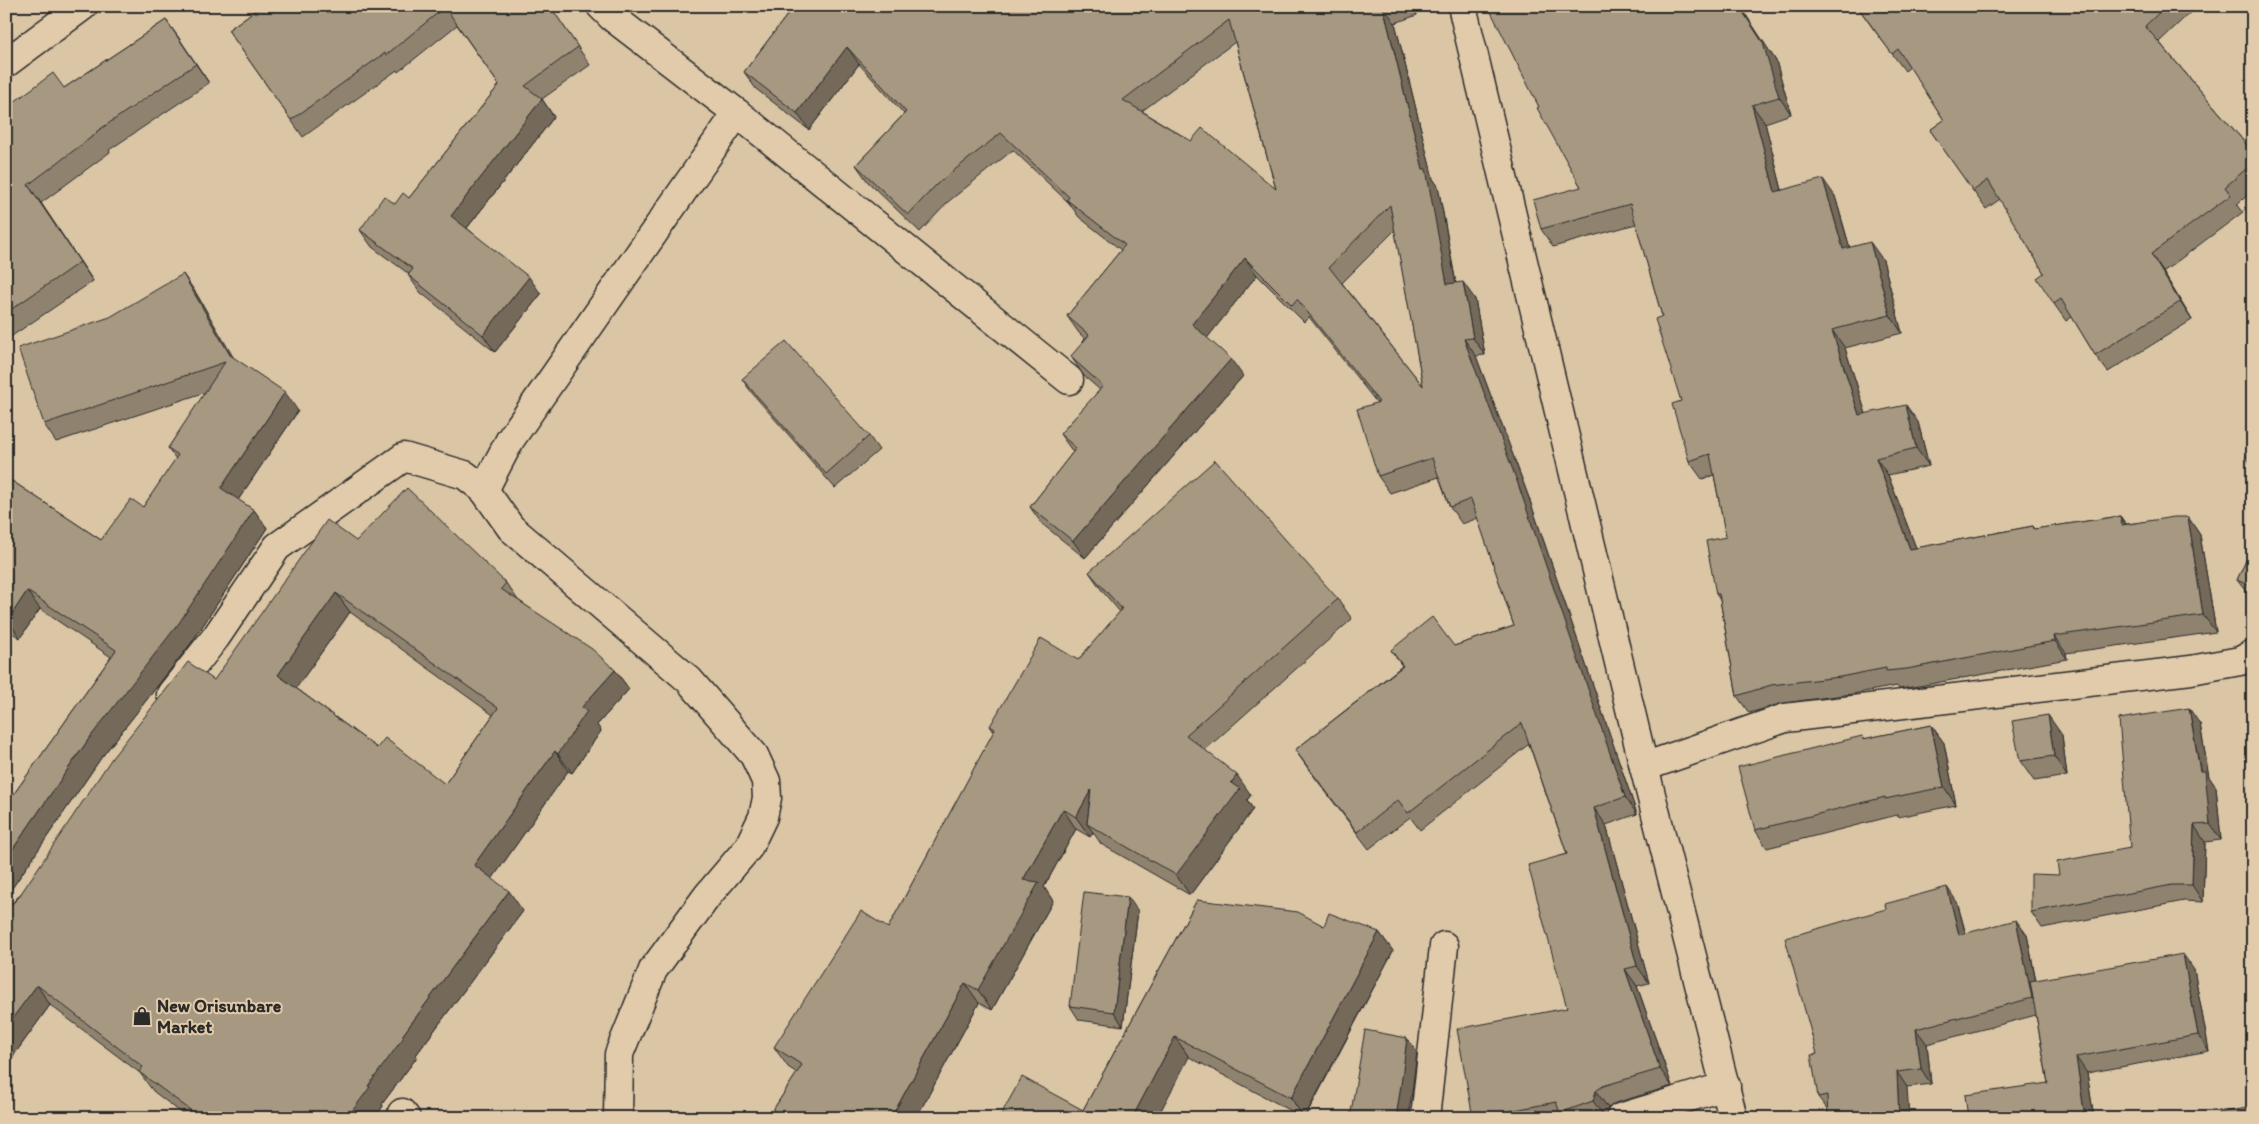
<svg xmlns="http://www.w3.org/2000/svg" width="2259" height="1124" font-family="Itim,sans-serif">
	<rect width="100%" height="100%" fill="#dac5a5"/>
	<filter id="ink" filterUnits="userSpaceOnUse"><feTurbulence type="fractalNoise" baseFrequency=".02" numOctaves="2"/><feDisplacementMap in="SourceGraphic" scale="10" xChannelSelector="R" yChannelSelector="G"/><feConvolveMatrix kernelMatrix="1 2 1 2 8 2 1 2 1" color-interpolation-filters="sRGB"/></filter>
	<g filter="url(#ink)">
		<g fill="none" stroke-linecap="round" stroke-linejoin="round">
			<g stroke="#2b2b2b" stroke-width="31">
				<g id="minor">
					<path d="M601 6 612 17 737 113 1069 380"/>
					<path d="M1462 6 1644 767 1733 1118"/>
					<path d="M484 490 510 440 737 113"/>
					<path d="M171 694 216 637 277 547 404 457 465 475 484 490 511 528 689 680 754 755 766 781 767 798 763 817 748 848 708 895 653 970 619 1054 618 1118"/>
					<path d="M1644 767 1785 718 2191 670 2240 661 2253 654"/>
					<path d="M402 1113 406 1118"/>
					<path d="M1425 1118 1444 946"/>
					<path d="M1620 1118 1726 1086"/>
				</g>
			</g>
			<g stroke="#2b2b2b" stroke-width="31">
				<path id="major" d="M6 63 83 6"/>
			</g>
			<use href="#minor" stroke="#e1cbaa" stroke-width="28"/>
			<use href="#major" stroke="#e1cbaa" stroke-width="28"/>
		</g>
		<g fill="#8f836f" stroke="#2b2b2b" fill-rule="evenodd">
			<path d="M261 6H550L590 65 542 99 554 117 467 228 541 294 495 352 420 292 408 275 409 274 372 247 360 230 395 204 409 198 499 85 457 25 398 72 397 70 303 137 228 30Z"/>
			<path d="M794 6H1414L1417 15 1395 23 1433 179 1438 186 1456 283 1475 299 1485 355 1476 356 1529 498 1637 814 1606 825 1649 983 1637 986 1672 1086 1615 1103 1608 1108 1605 1118H1473L1567 1008V854L1529 744 1420 830 1410 817 1369 849 1307 767 1295 750 1402 666 1391 650 1454 646 1514 626 1478 518 1462 524 1450 507 1439 477 1390 493 1378 476 1377 403 1309 317 1304 322 1257 275 1207 338 1243 376 1085 558 1042 524 1030 507 1073 452 1060 434 1100 390 1084 376 1072 358 1085 339 1079 333 1067 316 1121 250 1079 217 1069 203 1013 150 949 201 920 232 868 182 856 165 904 114 859 64 809 130 756 89 744 72ZM1235 42 1276 189 1191 141 1142 111ZM1395 230 1423 386 1342 283Z"/>
			<path d="M1497 6H1740L1776 61 1791 114 1765 123 1782 190 1835 196 1850 248 1883 260 1902 333 1845 348 1866 414 1918 422 1929 466 1888 475 1916 548 2033 526 2035 529 2120 516 2126 524 2188 517 2200 535 2216 632 2066 653 2067 659 1919 686 1899 689 1897 686 1852 694 1783 703 1749 713 1737 696 1720 600 1716 594 1726 537 1714 475 1702 479 1689 461 1681 401 1662 316 1636 224 1553 247 1541 229 1581 187 1539 107Z"/>
			<path d="M1864 6H2197L2159 42 2253 152V191L2237 204 2243 212 2163 272 2192 320 2108 372 2095 355 2072 317 2066 321 2054 304 2044 273 2000 199 1986 209 1930 130 1944 120 1910 67 1905 71 1872 27 1860 10Z"/>
			<path d="M166 20 209 83 109 150 110 152 41 203 93 281 6 340V108L64 88Z"/>
			<path d="M196 293 233 358 298 411 238 500 254 510 267 528 192 642 101 758 6 897V805L111 657 40 609 20 638 6 629V477L101 540 143 507 176 459 168 448 206 392 56 442 44 424Z"/>
			<path d="M742 379 869 436 879 450 835 488 752 393Z"/>
			<path d="M2253 443V468L2246 457Z"/>
			<path d="M356 541 506 583 518 600 615 670 629 689 597 725 601 731 572 773 568 771 492 879 523 911 416 1055 417 1057 382 1104 383 1106 375 1118H188L153 1091 140 1073 50 1005 6 1066V910L214 680ZM350 612 493 715 445 784 377 748 296 688Z"/>
			<path d="M2253 546V596L2247 593 2237 580Z"/>
			<path d="M1089 572 1338 599 1352 619 1205 750 1251 795 1247 800 1253 809 1190 895 1101 844 1093 832 1090 837 1076 829 1044 887 1053 901 992 1010 979 1003 916 1118H779L773 1110 797 1073 788 1067 774 1047 888 928 994 732 990 726 1078 660 1120 612 1103 592Z"/>
			<path d="M2200 724 2209 777 2216 787 2221 840 2205 842 2203 902 2184 901 2042 928 2031 912 2059 875 2130 848Z"/>
			<path d="M1931 725 1944 743 1956 805 1898 817 1897 815 1767 848 1755 830 1864 739Z"/>
			<path d="M2062 735 2067 776 2034 781 2020 761Z"/>
			<path d="M1197 900 1324 926 1379 932 1393 951 1305 1118 1189 1057 1083 1110Z"/>
			<path d="M1957 902 1966 934 2027 935 2036 980 2194 970 2209 1051 2087 1073 2094 1118H1968L2048 1083 2036 1015 1927 1044 1931 1084 1907 1087 1828 1110 1818 1097 1817 1054Z"/>
			<path d="M1138 911 1123 1026 1079 1020 1070 1006Z"/>
		</g>
		<g fill="#746a5a" stroke="#2b2b2b">
			<path d="M1383 6 1395 23 1433 179 1438 186 1459 301 1447 284 1423 169Z"/>
			<path d="M1412 6H1414L1417 15Z"/>
			<path d="M1739 6H1740L1776 61 1791 114 1779 97Z"/>
			<path d="M166 20 179 38 209 83 196 64Z"/>
			<path d="M847 47 859 64 809 130 797 113Z"/>
			<path d="M542 99 554 117 463 233 451 216Z"/>
			<path d="M1752 105 1765 123 1787 210 1775 192Z"/>
			<path d="M1823 179 1835 196 1855 267 1843 249Z"/>
			<path d="M28 185 41 203 93 281 80 262Z"/>
			<path d="M1870 242 1883 260 1902 333 1890 315Z"/>
			<path d="M2151 254 2163 272 2192 320 2180 302Z"/>
			<path d="M1245 258 1257 275 1204 342 1192 324Z"/>
			<path d="M183 274 196 293 243 374 230 355Z"/>
			<path d="M529 277 541 294 495 352 483 335Z"/>
			<path d="M1463 282 1475 299 1485 355 1473 338Z"/>
			<path d="M1832 330 1845 348 1872 433 1859 415Z"/>
			<path d="M1464 339 1476 356 1529 498 1637 814 1625 797Z"/>
			<path d="M1231 359 1243 376 1085 558 1073 541Z"/>
			<path d="M285 392 298 411 234 506 221 488Z"/>
			<path d="M1906 405 1918 422 1929 466 1916 448Z"/>
			<path d="M1876 458 1888 475 1923 566 1910 549Z"/>
			<path d="M254 510 267 528 192 642 101 758 6 897V859L88 740Z"/>
			<path d="M2120 516 2132 534 2122 525Z"/>
			<path d="M2188 517 2200 535 2216 632 2203 615Z"/>
			<path d="M27 591 40 609 20 638 8 620Z"/>
			<path d="M336 593 350 612 292 694 278 675Z"/>
			<path d="M2054 636 2066 653 2067 659 2055 641Z"/>
			<path d="M615 670 629 689 597 725 601 731 572 773 558 754 582 707Z"/>
			<path d="M2189 708 2200 724 2209 777 2216 787 2221 840 2210 824Z"/>
			<path d="M2048 715 2062 735 2067 776 2054 756Z"/>
			<path d="M1931 725 1944 743 1956 805 1944 787Z"/>
			<path d="M555 751 568 771 488 885 474 865Z"/>
			<path d="M1237 775 1251 795 1247 800 1253 809 1190 895 1176 875 1231 783Z"/>
			<path d="M1091 790 1087 824 1093 832 1090 837 1076 817Z"/>
			<path d="M1594 808 1606 825 1649 983 1637 966Z"/>
			<path d="M1063 809 1076 829 1044 887 1053 901 992 1010 978 990 1023 880Z"/>
			<path d="M2194 825 2205 842 2203 902 2192 885Z"/>
			<path d="M1947 887 1957 902 1970 950 1959 935Z"/>
			<path d="M509 891 523 911 416 1055 417 1057 382 1104 383 1106 375 1118H347L402 1036Z"/>
			<path d="M1128 897 1138 911 1123 1026 1114 1012Z"/>
			<path d="M2016 920 2027 935 2042 1013 2032 998Z"/>
			<path d="M1379 932 1393 951 1304 1118 1291 1098Z"/>
			<path d="M2183 954 2194 970 2209 1051 2198 1035Z"/>
			<path d="M1625 969 1637 986 1672 1086 1660 1069Z"/>
			<path d="M965 983 979 1003 916 1118H891Z"/>
			<path d="M37 985 50 1005 6 1066V1027Z"/>
			<path d="M1916 1029 1927 1044 1931 1084 1921 1069Z"/>
			<path d="M1175 1037 1189 1057 1157 1118H1132Z"/>
			<path d="M1407 1038 1417 1052 1412 1092 1408 1118H1396Z"/>
			<path d="M2076 1057 2087 1073 2094 1118H2085Z"/>
			<path d="M1897 1072 1907 1087 1909 1118H1899Z"/>
			<path d="M1596 1091 1608 1108 1605 1118 1593 1101Z"/>
		</g>
		<g fill="#a69881" stroke="#2b2b2b" fill-rule="evenodd">
			<path d="M261 6H550L578 47 525 86 542 99 451 216 529 277 483 335 408 275 413 269 360 230 384 196 395 204 403 193 409 198 499 85 445 7 386 55 385 53 291 120 228 30Z"/>
			<path d="M794 6H1383L1423 169H1426L1447 284 1463 282 1473 338 1464 339 1517 481 1625 797 1594 808 1637 966 1625 969 1660 1069 1603 1086 1596 1091 1593 1101 1560 1113 1556 1102 1473 1118 1457 1029 1567 1008 1528 865 1567 854 1522 723 1408 813 1398 800 1357 832 1295 750 1403 666 1391 650 1432 617 1454 646 1514 626 1471 499 1450 507 1432 458 1378 476 1357 409 1379 402 1297 299 1292 305 1245 258 1192 324 1231 359 1073 541 1030 507 1076 448 1060 434 1103 386 1072 358 1071 356 1089 335 1067 316 1125 245 1067 200 1069 197 1001 133 937 184 908 215 856 165 906 112 847 47 797 113 744 72ZM1229 20 1276 189 1202 128 1191 141 1123 100ZM1390 205 1423 386 1329 267Z"/>
			<path d="M1497 6H1739L1763 43 1779 97 1752 105 1775 192 1823 179 1843 249 1870 242 1890 315 1832 330 1859 415 1906 405 1916 448 1876 458 1910 549 2033 526 2034 529 2120 516 2122 525 2174 517H2188L2203 615 2054 636 2055 641 1907 669 1886 671V668L1840 677 1771 685 1737 696 1719 594H1716L1706 541 1726 537 1710 454 1689 461 1672 404 1681 401 1655 319 1662 316 1630 204 1541 229 1533 200 1581 187 1537 108 1539 107 1490 10Z"/>
			<path d="M1864 6H2166L2145 26 2253 152V163L2225 187 2231 195 2151 254 2180 302 2095 355 2061 299 2054 304 2037 278 2044 273 1988 180 1973 191 1930 130 1944 120 1898 49 1892 54 1860 10Z"/>
			<path d="M166 20 196 64 96 132 97 133 28 185 80 262 6 313V108L53 73 64 88Z"/>
			<path d="M183 274 230 355 285 392 221 488 254 510 179 623 88 740 6 859V805L116 650 27 591 8 620 6 619V477L101 540 131 499 143 507 178 455 168 448 225 362 44 424 18 348 110 317Z"/>
			<path d="M786 341 869 436 826 474 742 379Z"/>
			<path d="M2253 443V461L2246 457Z"/>
			<path d="M1215 460 1338 599 1186 735 1237 775 1231 783 1240 789 1176 875 1087 824 1091 790 1076 817 1063 809 1023 880 1039 882 978 990 965 983 891 1118H785L773 1110 802 1065 774 1047 861 911 888 928 995 729 990 726 1041 638 1078 660 1122 609 1089 572Z"/>
			<path d="M407 488 506 583 501 589 592 649 615 670 582 707 587 711 558 754 555 751 474 865 509 891 402 1036 404 1037 368 1086 370 1087 347 1118H201L139 1072 143 1067 37 985 6 1027V910L18 898 112 758 188 662 214 680 327 520 356 541ZM336 593 498 708 445 784 385 738 377 748 278 675Z"/>
			<path d="M2253 546V587L2237 580Z"/>
			<path d="M2189 708 2200 771H2205L2210 824 2194 825 2192 885H2172L2031 912V874L2059 875 2057 862 2130 848 2119 719Z"/>
			<path d="M2048 715 2054 756 2020 761 2012 721Z"/>
			<path d="M1931 725 1944 787 1885 799V797L1755 830 1738 767 1862 736 1863 739Z"/>
			<path d="M1947 887 1959 935 2016 920 2032 998 1916 1029 1921 1069 1897 1072 1899 1118H1828L1827 1095 1818 1097 1811 1055 1817 1054 1785 938 1886 909 1885 904Z"/>
			<path d="M1084 892 1128 897 1114 1012 1070 1006Z"/>
			<path d="M1197 900 1298 912 1324 926 1329 913 1379 932 1291 1098 1175 1037 1132 1118H999L1022 1077 1083 1110Z"/>
			<path d="M2183 954 2198 1035 2076 1057 2085 1118H1968L1965 1095 2048 1083 2030 981Z"/>
			<path d="M1365 1030 1407 1038 1402 1078 1396 1118H1350Z"/>
			<path d="M2253 1107V1118H2219L2218 1113Z"/>
		</g>
	</g>
	<defs>
		<g id="shop-bare" transform="scale(1.5)"><path d="M-5-2.5h2.3a2.7 3.5 0 0 1 5.4 0H5L5.5 6h-11ZM-1.5-2.5h3a1.5 2.3 0 0 0-3 0Z" fill="#2b2b2b" stroke="#e1cbaa" stroke-width="2.5" paint-order="stroke"/></g>
	</defs>
	<g fill-rule="evenodd">
		<use href="#shop-bare" x="142" y="1016"/>
	</g>
	<g text-anchor="middle" stroke-width="4" stroke-linejoin="round" paint-order="stroke">
		<g font-size="18" font-weight="bold" fill="#2b2b2b" stroke="#e1cbaa" text-anchor="start">
			<text x="157" y="1012">New Orisunbare<tspan x="157" dy="21">Market</tspan></text>
		</g>
	</g>
	<rect width="2259" height="1124" fill="none" stroke="#e1cbaa" stroke-width="25"/>
	<rect x="12" y="12" width="2234" height="1099" fill="none" stroke="#2b2b2b" stroke-width="2" filter="url(#ink)"/>
</svg>
